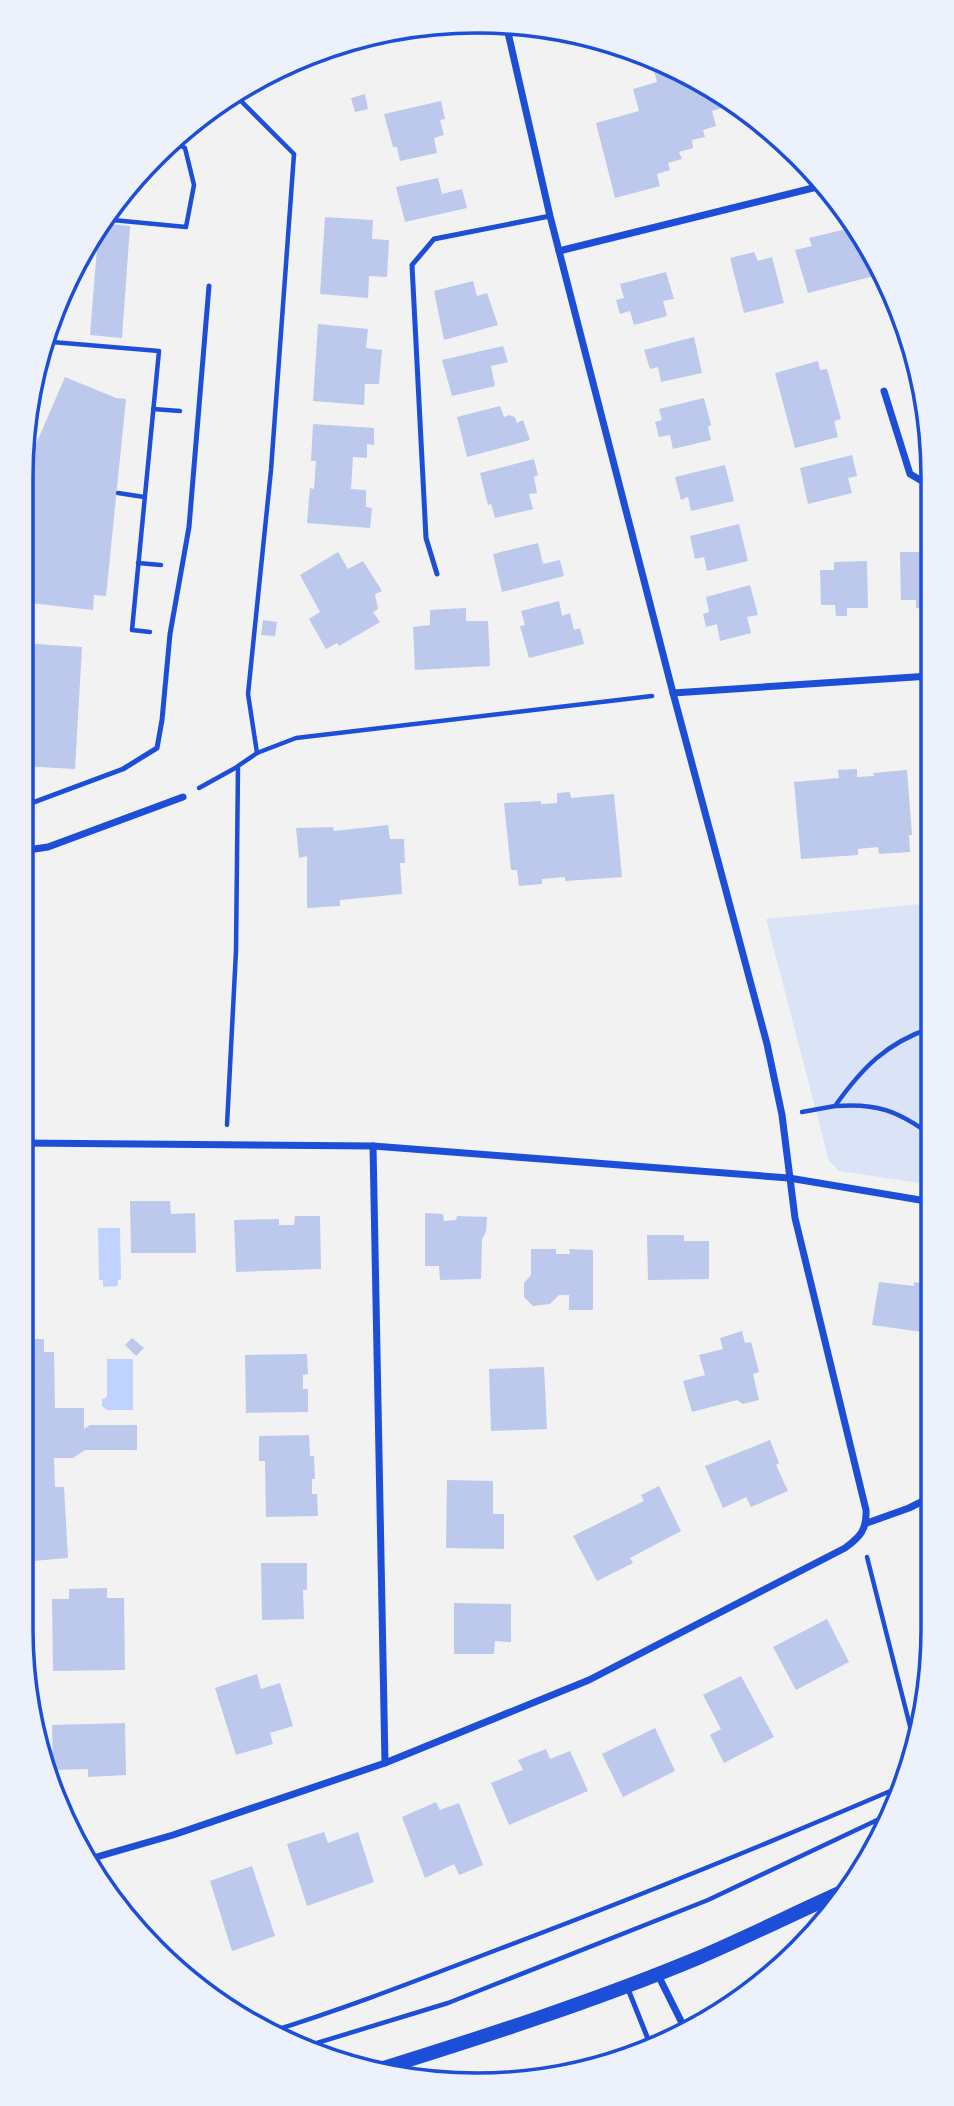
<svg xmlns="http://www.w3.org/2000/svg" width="954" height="2106" font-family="'Asap Condensed',sans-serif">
	<rect width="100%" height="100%" fill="#f2f2f2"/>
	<path fill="#dbe4f7" d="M931 903 932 1185 839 1171 829 1161 766 919Z"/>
	<g fill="#bfd3fe">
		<path d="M98 1228H120L121 1279 118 1280V1286L103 1287V1280H99Z"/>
		<path d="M107 1359H133V1410H107L102 1406V1399L107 1397Z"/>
	</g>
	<g fill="#bdc9ec">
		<path d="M663 62 738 106 735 112 726 107 712 111 716 126 703 130 705 137 692 140 693 148 679 152 682 159 668 163 670 170 657 174 660 186 615 198 596 123 639 111 633 89 657 82 654 71 664 69Z"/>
		<path d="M365 94 368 109 355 112 351 98Z"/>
		<path d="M441 101 445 119 440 120 444 135 434 138 437 153 400 161 397 147H393L384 114Z"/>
		<path d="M438 178 442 194 462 189 467 208 405 222 396 187Z"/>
		<path d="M325 217 373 220 372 239 389 240 387 277 369 276 368 298 320 294Z"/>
		<path d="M99 223 130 226 122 338 90 335Z"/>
		<path d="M854 227 882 274 808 293 795 250 812 246 809 238Z"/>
		<path d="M754 252 758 261 772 257 784 303 744 313 730 258Z"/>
		<path d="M666 272 674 299 663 301 667 316 634 325 630 311 620 314 616 300 624 298 620 284Z"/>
		<path d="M473 281 477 296 487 293 498 325 444 340 434 291Z"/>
		<path d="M318 324 368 329 366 348 382 350 379 384H365L364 405 313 401Z"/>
		<path d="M694 337 702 373 661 382 658 367 650 369 644 350Z"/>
		<path d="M503 346 508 362 491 366 495 386 452 396 442 360Z"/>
		<path d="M818 361 820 370 827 369 841 419 834 421 838 437 795 448 775 373Z"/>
		<path d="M65 377 116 398 126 399 106 596 94 595 93 610 21 602V516L24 472Z"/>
		<path d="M704 398 711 425 708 427 711 440 673 449 670 435 659 437 655 422 662 420 659 409Z"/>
		<path d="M500 406 504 417 509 415 515 417 517 423 523 420 530 440 467 457 457 417Z"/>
		<path d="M313 424 374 428V445L367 444V458L353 457 351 489 366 490V507L372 508 370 528 307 523 310 488 314 489 316 461H311Z"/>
		<path d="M852 455 857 476 848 478 852 493 808 504 800 468Z"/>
		<path d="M534 459 538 475 534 477 537 493 529 494 533 509 495 518 491 504 488 505 480 473Z"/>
		<path d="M725 465 734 501 691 511 688 497 681 500 675 477Z"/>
		<path d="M739 524 748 561 707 571 704 557 695 559 690 536Z"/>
		<path d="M538 543 543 564 560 560 564 576 502 592 493 554Z"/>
		<path d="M338 552 348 569 363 561 382 591 375 594 378 609 373 612 380 622 339 646 337 643 326 649 309 619 320 612 300 575Z"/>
		<path d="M900 552H929L930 609 916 608V600H901Z"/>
		<path d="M867 561 868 608H847V616H836L835 605H821L820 570H834V562Z"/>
		<path d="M750 585 758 615 747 617 751 633 720 641 717 624 706 627 703 614 709 612 706 597Z"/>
		<path d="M559 601 562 616 570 613 574 630 580 628 584 644 529 658 520 626 525 625 521 611Z"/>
		<path d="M466 608V621H488L490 666 415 670 413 627 430 625V610Z"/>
		<path d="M263 620 277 622 275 636 261 635Z"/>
		<path d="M21 643 82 647 75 769 21 766Z"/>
		<path d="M857 769V777L874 776 873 773 907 770 912 835H909L910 852 879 854 878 847 858 849V855L801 859 794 782 839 778 838 770Z"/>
		<path d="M570 792 571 798 614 794 622 877 565 881V877L542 879V884L519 886 517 870H511L504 803 541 801V804L557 803V793Z"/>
		<path d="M388 825 390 839H404L405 863H400L402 894 340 900V906L307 908V856L299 858 296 828 333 827 334 831Z"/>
		<path d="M21 1201H33L34 1243H21Z"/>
		<path d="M130 1201H170L171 1214 195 1213 196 1253H131Z"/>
		<path d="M425 1213 443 1214 444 1221 456 1220 457 1216 487 1217 486 1232 482 1239 481 1279 440 1280 439 1266H425Z"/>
		<path d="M295 1216H320L321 1269 236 1272 234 1220 279 1219V1225H294Z"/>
		<path d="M647 1235H684V1241H709V1279L648 1280Z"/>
		<path d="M531 1249H556V1254H570L569 1249 593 1250V1310H569V1295H559L550 1304 533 1306 524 1297V1283L531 1275Z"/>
		<path d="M879 1282 914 1286V1282L932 1285 930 1333 872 1325Z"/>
		<path d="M742 1331 745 1343 751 1342 759 1372 753 1374 759 1400 743 1404 737 1400 692 1412 683 1381 705 1375 699 1355 723 1349 720 1338Z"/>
		<path d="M132 1338 144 1348 136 1356 125 1345Z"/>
		<path d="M28 1339H44V1352H54L55 1408H84V1429L90 1425H137V1450H85L73 1458H54L55 1487H64L68 1558 21 1562V1427H27L26 1393H21V1354L28 1352Z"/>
		<path d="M307 1354 308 1374 303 1375V1389H308V1412L246 1413 245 1355Z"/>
		<path d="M544 1367 547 1429 491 1431 489 1369Z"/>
		<path d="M309 1435 310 1456H314L315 1479H312V1494H317L318 1516 266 1517 265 1461H259V1436Z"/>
		<path d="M770 1440 779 1463 776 1465 788 1491 751 1507 746 1497 723 1508 705 1466Z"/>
		<path d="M447 1480 493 1481V1514H504V1549L446 1548Z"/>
		<path d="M659 1486 681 1531 630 1558 633 1563 597 1581 573 1536 644 1501 641 1495Z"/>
		<path d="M261 1563H307V1590H303L304 1619 262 1620Z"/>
		<path d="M933 1568V1601L919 1575Z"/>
		<path d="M107 1588V1598H124L125 1670 53 1671 52 1599H69V1589Z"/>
		<path d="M454 1603 511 1604V1642L495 1641 494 1654H454Z"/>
		<path d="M827 1619 849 1662 796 1690 773 1647Z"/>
		<path d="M257 1674 261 1689 280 1683 293 1726 270 1733 273 1744 236 1755 215 1688Z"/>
		<path d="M741 1676 774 1737 724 1763 710 1735 721 1729 703 1695Z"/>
		<path d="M125 1723 126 1775 88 1777V1769L53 1770 52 1725Z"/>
		<path d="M655 1728 675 1771 623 1797 602 1754Z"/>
		<path d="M546 1749 550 1759 570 1751 588 1791 509 1825 491 1783 523 1770 518 1760Z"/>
		<path d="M436 1802 440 1810 459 1803 483 1865 459 1875 454 1864 425 1878 402 1817Z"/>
		<path d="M324 1832 328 1843 358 1832 374 1882 307 1906 287 1844Z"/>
		<path d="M252 1866 275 1936 232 1951 210 1881Z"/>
		<path d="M126 1897 137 1932 117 1899Z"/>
	</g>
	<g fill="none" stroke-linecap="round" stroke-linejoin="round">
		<g stroke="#1d4ed8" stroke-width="4.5">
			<path d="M233 93 294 154 271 470 248 694 257 753"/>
			<path d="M102 219 186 227 194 185 185 148 172 141"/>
			<path d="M52 342 159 351 132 630 150 632"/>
			<path d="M45 356 82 267 87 243"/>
			<path d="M153 409 180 411"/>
			<path d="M118 493 144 497"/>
			<path d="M138 563 161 565"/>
			<path d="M199 788 237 767"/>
			<path d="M836 1106C877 1103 898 1111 931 1135"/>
			<path d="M802 1112 835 1106C862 1068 886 1043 931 1028"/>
			<path d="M227 1125 236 951 238 766 257 753 296 738 652 696"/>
			<path d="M867 1557 912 1734"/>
			<path d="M269 2032C347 2008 423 1978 499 1949 635 1898 769 1843 902 1786"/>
			<path d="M307 2046 448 2003 708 1900 892 1813"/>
		</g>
		<g stroke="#1d4ed8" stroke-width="5">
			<path d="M437 574 426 538 412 265 434 239 550 216"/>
			<path d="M21 807 123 769 157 748 162 720 170 634 189 527 209 286"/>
			<path d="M628 1989 650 2044"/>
		</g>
		<g stroke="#1d4ed8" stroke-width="7">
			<path d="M559 251 825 185"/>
			<path d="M884 391 910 474 929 485"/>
			<path d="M673 693 930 676"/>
			<path d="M21 851 48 847 183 797"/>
			<path d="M21 1143 373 1146 789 1178 932 1202"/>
			<path d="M373 1146 385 1763"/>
			<path d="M867 1523 909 1508 933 1496"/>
			<path d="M93 1858 173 1835 385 1763 589 1680 845 1548C860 1537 867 1530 866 1510L795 1218 782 1115 767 1044 673 693 550 216 506 24"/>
			<path d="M657 1973 686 2031"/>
		</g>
		<path stroke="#1d4ed8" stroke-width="14" d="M374 2071C483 2037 592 2002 698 1958 747 1937 795 1913 844 1891"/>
	</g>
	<path d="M0 0H954V2106H0ZM477 33H477A444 444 0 0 1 921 477V1629A444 444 0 0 1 477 2073H477A444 444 0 0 1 33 1629V477A444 444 0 0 1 477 33Z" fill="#edf1fc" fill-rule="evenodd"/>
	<path fill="none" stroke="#1d4ed8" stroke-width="3.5" d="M477 33H477A444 444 0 0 1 921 477V1629A444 444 0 0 1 477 2073H477A444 444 0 0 1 33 1629V477A444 444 0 0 1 477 33Z"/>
</svg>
